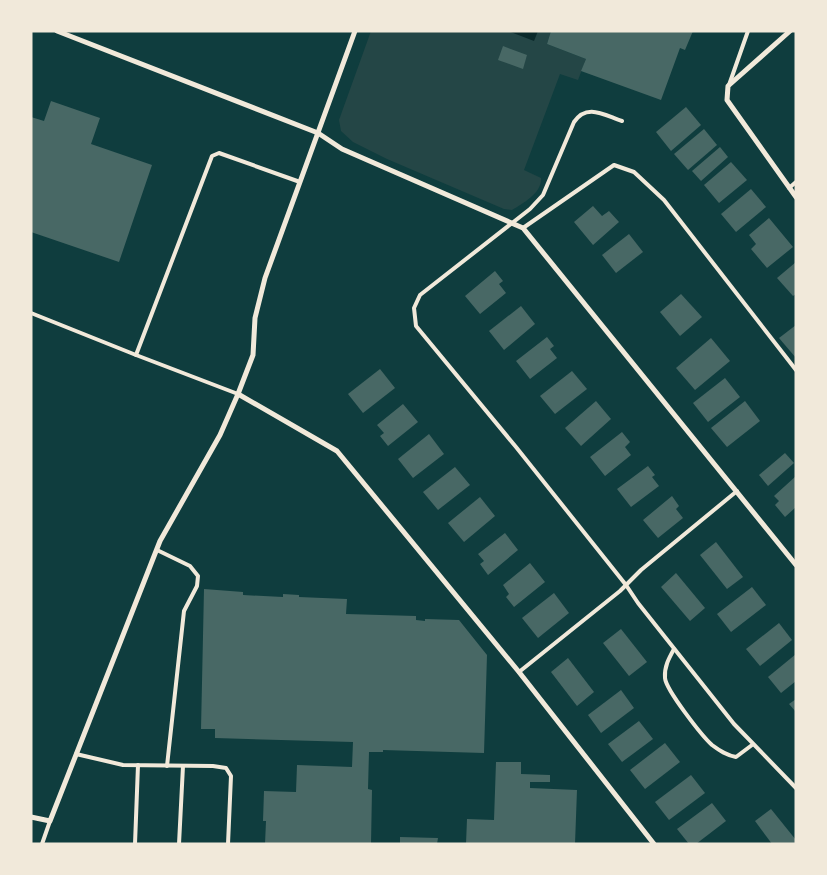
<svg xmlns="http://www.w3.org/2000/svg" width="827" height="875" font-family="'Public Sans',sans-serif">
	<rect width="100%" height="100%" fill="#0f3d3e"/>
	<path fill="#244646" d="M371 31H551L547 44 586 59 578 80 560 74 524 170 541 178C542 193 523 203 512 210L504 209 387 159 353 142 341 131 339 120Z"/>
	<path fill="#0a2a2b" d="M508 31H538L534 41Z"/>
	<g fill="#486865">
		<path d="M551 31H693L685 50 680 48 661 100 581 71 586 59 547 44Z"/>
		<path d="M503 46 527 55 523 69 498 60Z"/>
		<path d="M51 101 100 118 91 144 152 165 119 262 31 232V117L44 121Z"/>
		<path d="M686 107 701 125 671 151 656 132Z"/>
		<path d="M704 129 717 145 688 170 674 154Z"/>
		<path d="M720 147 728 157 701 181 692 171Z"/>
		<path d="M731 162 747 180 719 203 704 185Z"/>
		<path d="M751 189 766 207 736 232 721 214Z"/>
		<path d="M593 206 602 216 609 211 619 222 593 245 574 222Z"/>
		<path d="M769 218 793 247 767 268 751 249 756 244 749 235Z"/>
		<path d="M629 234 643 252 616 273 602 255Z"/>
		<path d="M796 262V294L793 296 777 278Z"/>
		<path d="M495 271 503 281 499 284 506 293 480 314 465 296Z"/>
		<path d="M681 294 702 317 680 336 660 312Z"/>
		<path d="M521 306 535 324 504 350 489 331Z"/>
		<path d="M796 325V358L779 338Z"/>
		<path d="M547 337 554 346 550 349 557 358 530 379 516 361Z"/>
		<path d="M711 338 730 361 695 390 676 368Z"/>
		<path d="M380 369 395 388 363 413 348 394Z"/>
		<path d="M572 371 587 389 555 414 540 396Z"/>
		<path d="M725 378 740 397 708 422 693 403Z"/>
		<path d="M596 401 611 419 581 446 565 428Z"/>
		<path d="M745 401 760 421 727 447 711 428Z"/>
		<path d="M403 404 418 422 388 446 380 436 384 433 377 425Z"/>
		<path d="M622 432 630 442 625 447 631 455 605 476 590 457Z"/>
		<path d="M429 434 444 454 413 478 398 459Z"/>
		<path d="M785 453 794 463 768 486 759 475Z"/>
		<path d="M648 466 655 475 652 477 659 486 631 507 617 489Z"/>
		<path d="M455 467 470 485 438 510 423 492Z"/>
		<path d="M796 476V507L785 517 775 505 779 501 774 496Z"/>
		<path d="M672 496 679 506 676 509 683 518 658 538 643 520Z"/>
		<path d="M480 497 495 516 464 542 448 523Z"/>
		<path d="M505 533 518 550 488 575 480 564 484 561 478 554Z"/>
		<path d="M716 542 743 577 727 589 700 555Z"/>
		<path d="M530 563 545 582 514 607 506 597 509 594 503 585Z"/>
		<path d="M676 573 705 608 690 621 661 587Z"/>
		<path d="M752 587 766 605 731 632 717 614Z"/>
		<path d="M204 589 243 592V595L283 597V594L299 595V597L347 599 346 614 416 616V620L425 621V619L459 620 487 655 484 753 383 750V752H369L368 789 372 790 371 844H265L266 821H263L264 791 296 792 297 765 352 767 353 742 215 738V729H201Z"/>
		<path d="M554 593 569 613 538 638 522 618Z"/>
		<path d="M779 623 792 640 760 666 746 649Z"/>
		<path d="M621 629 647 662 629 676 603 643Z"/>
		<path d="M796 654V681L781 693 768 677Z"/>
		<path d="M568 658 594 692 577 706 551 672Z"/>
		<path d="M621 690 634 708 601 733 588 715Z"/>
		<path d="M796 699V712L789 704Z"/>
		<path d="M639 721 653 739 622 762 608 744Z"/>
		<path d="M665 743 680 762 645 789 630 770Z"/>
		<path d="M496 762H521V774L550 775V782H530V788L577 790 575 844H466L467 819 494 820Z"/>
		<path d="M691 775 705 793 669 820 655 802Z"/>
		<path d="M712 803 726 821 696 844H689L677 829Z"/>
		<path d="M771 809 796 840V844H772L755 821Z"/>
		<path d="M400 837 438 838 437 844H400Z"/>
	</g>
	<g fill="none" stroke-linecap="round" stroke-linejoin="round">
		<g stroke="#f1e9da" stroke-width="4">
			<path d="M729 85 748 31"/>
			<path d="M622 121C604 115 587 103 574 122L543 195 530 209 420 295 414 308 416 326 516 447 626 585 638 603 734 724 796 788"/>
			<path d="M789 188 796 182"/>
			<path d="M523 228 614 165 634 172 664 200 796 370"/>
			<path d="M31 313 136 355"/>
			<path d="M238 394 136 355 212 156 219 153 300 182"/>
			<path d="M157 550 190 566 198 576 197 586 184 611 167 766"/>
			<path d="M674 649C669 658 664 667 665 678 666 690 702 736 712 745 720 751 726 755 736 757L752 745"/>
			<path d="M519 672 620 591 641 570 737 491"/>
			<path d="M76 754 123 765 213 766 226 768 231 776 228 844"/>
			<path d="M42 844 50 821"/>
			<path d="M135 844 138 765"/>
			<path d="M179 844 183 766"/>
		</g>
		<g stroke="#f1e9da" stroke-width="5">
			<path d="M57 31 318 133 342 149 523 228 796 565"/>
			<path d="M790 31 728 86 727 100 796 197"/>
			<path d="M238 394 337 451 519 672 654 844"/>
			<path d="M31 817 50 821 160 541 220 435 238 394 253 355 255 318 265 278 355 31"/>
		</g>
	</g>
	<rect width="827" height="875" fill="none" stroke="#f1e9da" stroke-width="65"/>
</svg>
